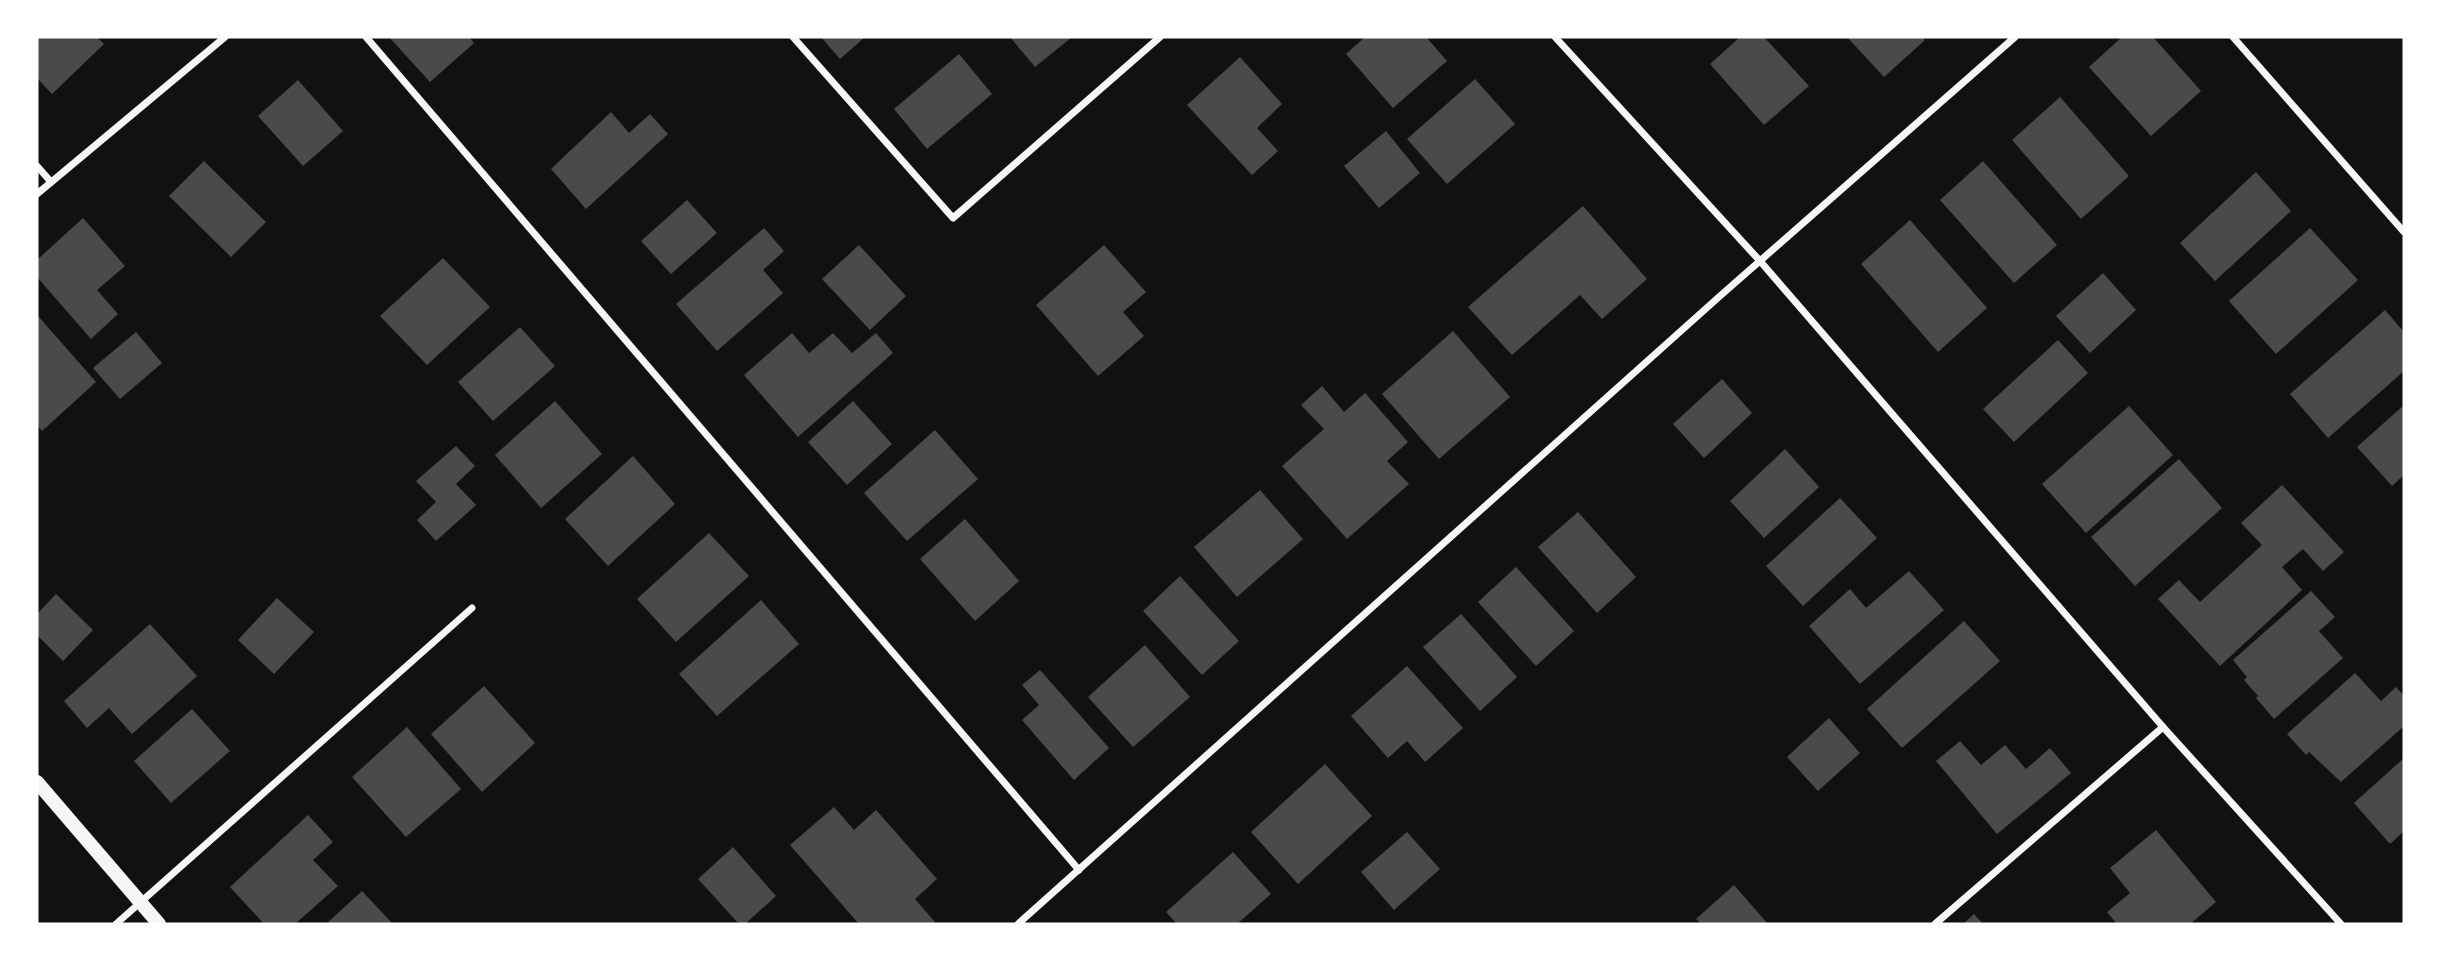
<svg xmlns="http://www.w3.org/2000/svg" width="2441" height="961" font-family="Barlow,sans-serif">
	<rect width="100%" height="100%" fill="#111"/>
	<g fill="#4a4a4a">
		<path d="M37 37H97L104 44 52 94 37 78Z"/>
		<path d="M389 37H469L474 43 430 82Z"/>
		<path d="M821 37H865L840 59Z"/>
		<path d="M1010 37H1072L1035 67Z"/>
		<path d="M1365 37H1426L1447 61 1393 108 1346 54Z"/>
		<path d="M1740 37H1764L1809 86 1764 125 1710 64Z"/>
		<path d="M1847 37H1922L1925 40 1884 77Z"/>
		<path d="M2122 37H2153L2201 91 2151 136 2089 67Z"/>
		<path d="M959 54 992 94 927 149 894 109Z"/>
		<path d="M1240 57 1282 104 1257 128 1278 151 1252 175 1187 105Z"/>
		<path d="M1475 79 1515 124 1447 184 1407 139Z"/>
		<path d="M298 80 343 131 303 166 258 116Z"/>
		<path d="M2060 97 2129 176 2081 219 2012 140Z"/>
		<path d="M611 112 629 133 650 114 668 134 586 209 551 169Z"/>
		<path d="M1386 131 1420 173 1379 208 1344 166Z"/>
		<path d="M204 161 266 222 231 257 169 196Z"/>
		<path d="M1983 161 2057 245 2014 283 1940 200Z"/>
		<path d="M2256 172 2291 211 2215 281 2180 243Z"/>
		<path d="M687 200 717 233 671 274 641 241Z"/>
		<path d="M1583 206 1647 279 1602 319 1580 295 1512 355 1468 307Z"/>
		<path d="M83 218 125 266 97 290 118 314 91 339 37 277V260Z"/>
		<path d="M1910 220 1987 308 1938 352 1861 264Z"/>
		<path d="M764 228 784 251 763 270 783 293 717 351 676 304Z"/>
		<path d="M2310 228 2358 280 2276 354 2229 301Z"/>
		<path d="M859 245 906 296 870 330 822 279Z"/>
		<path d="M1104 245 1146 292 1123 312 1144 336 1098 376 1036 305Z"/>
		<path d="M443 258 490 307 427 365 380 316Z"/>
		<path d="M2103 273 2136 310 2090 353 2056 316Z"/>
		<path d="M2385 310 2404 332V371L2328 438 2290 394Z"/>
		<path d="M39 317 96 382 42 431 37 425V318Z"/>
		<path d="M520 327 555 366 493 421 458 382Z"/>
		<path d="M1453 331 1510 397 1439 459 1382 394Z"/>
		<path d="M136 332 162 363 120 399 93 368Z"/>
		<path d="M792 333 809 353 833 333 852 353 876 333 893 353 798 437 744 375Z"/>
		<path d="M2058 340 2088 373 2014 442 1983 409Z"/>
		<path d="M1722 379 1752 413 1704 458 1673 424Z"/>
		<path d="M1322 386 1344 412 1365 393 1408 442 1387 461 1409 484 1347 539 1282 466 1324 429 1301 405Z"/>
		<path d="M555 401 602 454 541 508 495 455Z"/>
		<path d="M853 401 892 444 847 485 808 442Z"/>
		<path d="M2404 405V475L2392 486 2357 447Z"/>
		<path d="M2129 406 2173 455 2086 533 2042 484Z"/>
		<path d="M935 430 978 479 907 541 864 493Z"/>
		<path d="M456 446 475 466 456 484 476 505 436 541 417 520 436 502 416 481Z"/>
		<path d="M1785 449 1819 487 1764 538 1730 501Z"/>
		<path d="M633 456 675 504 608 566 565 519Z"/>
		<path d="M2179 459 2222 508 2135 586 2091 537Z"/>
		<path d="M2282 485 2344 552 2323 571 2303 549 2282 567 2302 590 2220 666 2158 599 2179 580 2200 602 2262 545 2241 523Z"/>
		<path d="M1260 490 1303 539 1237 597 1194 547Z"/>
		<path d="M1840 498 1877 538 1803 606 1766 566Z"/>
		<path d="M1578 512 1636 577 1597 613 1538 547Z"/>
		<path d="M965 519 1019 581 975 621 920 559Z"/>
		<path d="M709 533 749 576 676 642 637 599Z"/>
		<path d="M1516 567 1574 631 1536 666 1478 602Z"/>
		<path d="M1909 571 1944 610 1860 684 1809 626 1850 589 1866 608Z"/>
		<path d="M1180 576 1239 641 1202 675 1143 611Z"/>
		<path d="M2311 591 2335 617 2319 631 2343 658 2274 719 2256 698 2258 696 2244 680 2247 677 2233 660Z"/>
		<path d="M56 594 93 630 63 661 37 635V614Z"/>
		<path d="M277 598 314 632 274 674 238 640Z"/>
		<path d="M761 600 799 644 717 716 679 674Z"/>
		<path d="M1461 614 1517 677 1480 711 1423 647Z"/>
		<path d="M1964 621 2000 661 1902 748 1867 709Z"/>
		<path d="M150 624 197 676 132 734 109 708 87 728 64 701Z"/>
		<path d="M1145 645 1190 697 1133 747 1088 697Z"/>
		<path d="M1407 666 1463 728 1425 762 1407 741 1388 758 1351 716Z"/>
		<path d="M1040 670 1109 748 1074 780 1022 720 1039 705 1022 685Z"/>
		<path d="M2355 673 2381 701 2396 687 2404 696V726L2341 782 2309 752 2306 755 2287 734Z"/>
		<path d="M484 686 535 743 482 792 431 734Z"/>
		<path d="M192 709 230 751 171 803 134 761Z"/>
		<path d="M1829 718 1860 753 1818 791 1787 757Z"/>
		<path d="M407 727 461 789 406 837 352 777Z"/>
		<path d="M1960 741 1981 765 2005 745 2026 769 2050 748 2071 773 1997 834 1936 761Z"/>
		<path d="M2404 758V831L2390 844 2354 803Z"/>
		<path d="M1325 764 1372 816 1298 884 1251 832Z"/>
		<path d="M834 807 854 830 876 810 937 879 915 899 935 922 932 924H859L790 845Z"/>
		<path d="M308 815 333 842 313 860 338 886 295 924H264L230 887Z"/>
		<path d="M2156 830 2216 902 2190 924H2117L2107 912 2130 893 2110 868Z"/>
		<path d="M1407 832 1440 869 1394 910 1361 872Z"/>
		<path d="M733 847 776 896 745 924H739L698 879Z"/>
		<path d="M1233 852 1271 894 1237 924H1177L1166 912Z"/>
		<path d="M1734 885 1768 924H1701L1696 919Z"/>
		<path d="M362 891 393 924H326Z"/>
		<path d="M1974 914 1983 924H1963Z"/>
	</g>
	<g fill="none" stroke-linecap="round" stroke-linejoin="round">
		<g stroke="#f5f5f5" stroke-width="7">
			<path d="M366 37 1079 870"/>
			<path d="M793 37 953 218 1160 37"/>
			<path d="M1555 37 1760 261 2163 727 2341 924"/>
			<path d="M2233 37 2404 232"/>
			<path d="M37 166 51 182"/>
			<path d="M37 194 225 37"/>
			<path d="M116 924 472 608"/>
			<path d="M1018 924 1720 296 2015 37"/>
			<path d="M1935 924 2163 727"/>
		</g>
		<path stroke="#f5f5f5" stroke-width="14" d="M37 782 159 924"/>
	</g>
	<rect width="2441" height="961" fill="none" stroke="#ffffff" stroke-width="77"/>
</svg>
